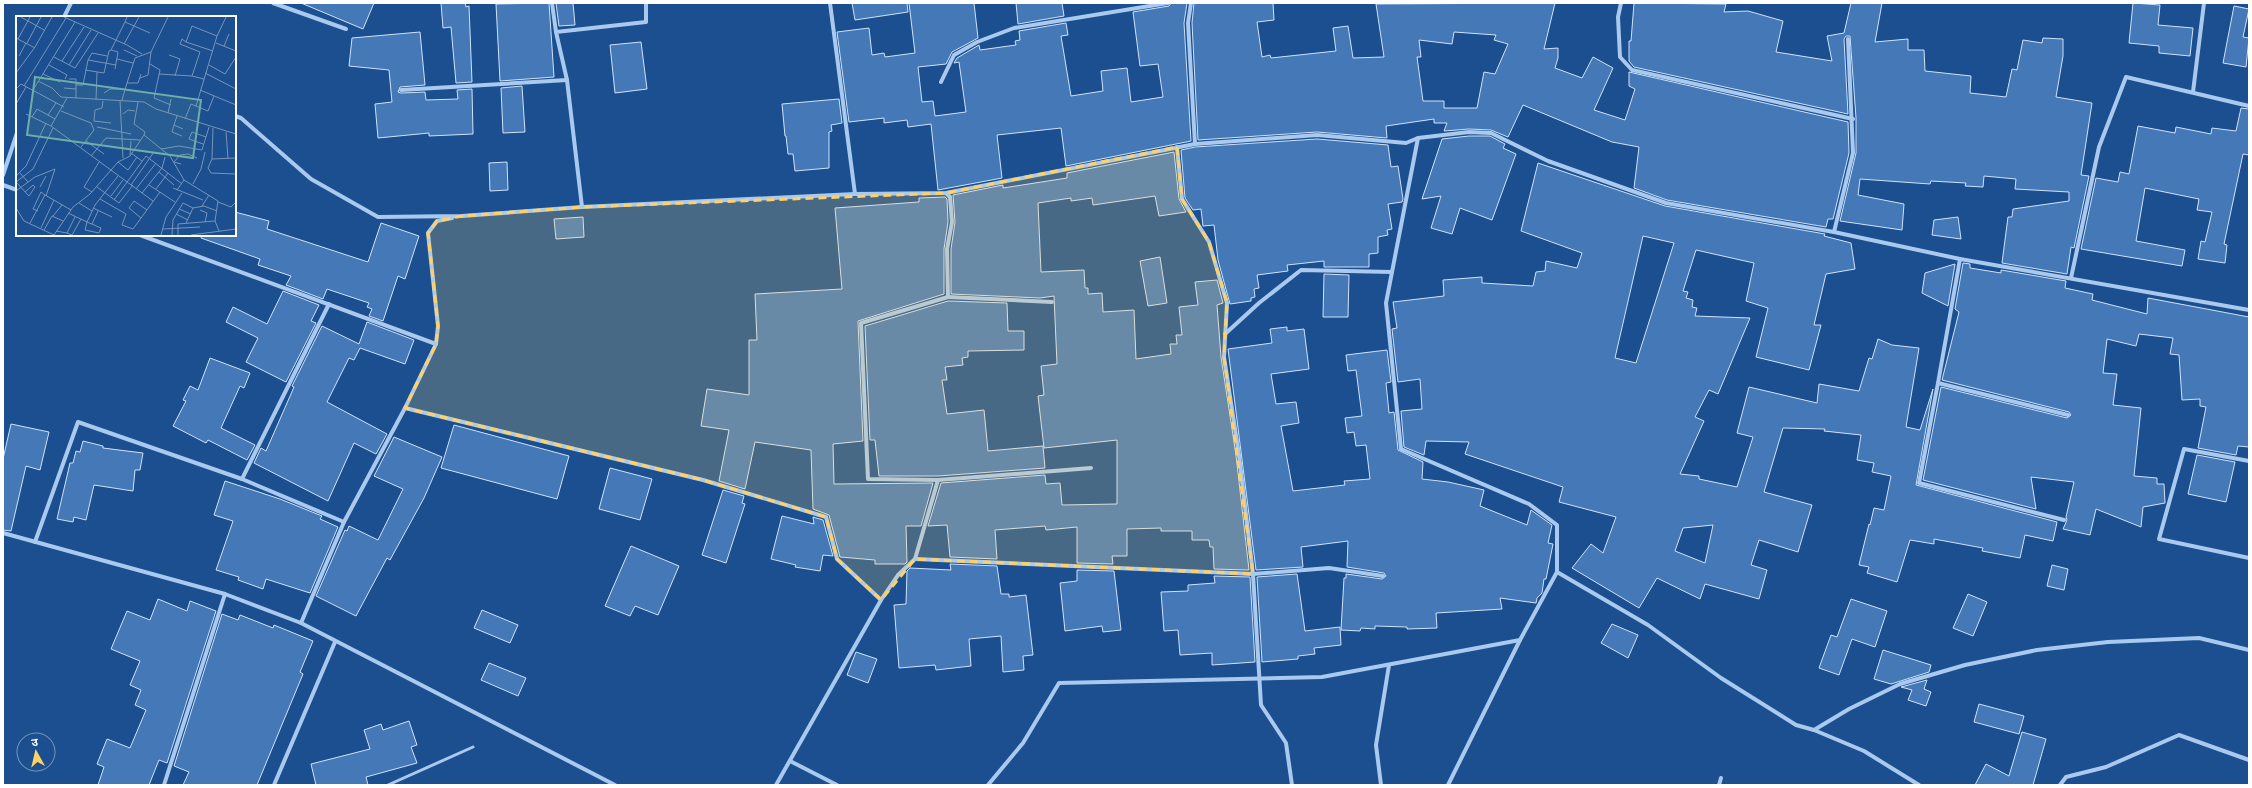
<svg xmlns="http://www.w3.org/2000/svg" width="2252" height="788" font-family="'DM Sans','Noto Sans Devanagari',sans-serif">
	<rect width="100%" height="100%" fill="#1b4f8f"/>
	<g fill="#4478b7" stroke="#cfe3fa" fill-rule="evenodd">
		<path d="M301 3H374L363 29Z"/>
		<path d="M441 3H465L466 7 469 6 472 82 456 83 451 27 443 28Z"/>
		<path d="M549 3 554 77 500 81 496 4Z"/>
		<path d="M556 3H573L575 25 559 26Z"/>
		<path d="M852 3H907L908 12 855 20Z"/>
		<path d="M909 3H974L978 38 952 52 946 64 918 67 922 102 933 101 935 116 966 112 959 62 954 63 957 58 979 45 980 50 1016 45 1015 41 1020 40 1019 31 1066 23 1068 35 1061 36 1071 96 1103 91 1101 71 1127 68 1131 102 1163 97 1158 64 1140 66 1133 12 1169 6 1171 3H1187L1184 23 1191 141 1066 166 1061 128 997 135 1002 178 938 190 931 124 908 127 907 120 884 123V118L849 122 837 32 869 28 872 55 884 53 885 57 915 53Z"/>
		<path d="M1016 3H1062L1064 16 1018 24Z"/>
		<path d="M1194 3H1273L1274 20 1257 22 1262 57 1270 55 1271 58 1336 51 1333 28 1348 26 1353 58 1384 57 1376 4 1555 3 1544 49 1558 48V58L1555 68 1582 78 1593 57 1613 68 1594 110 1625 120 1635 89 1629 86V72L1848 122 1849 153 1833 219H1828L1826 227 1667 200 1634 188 1639 147 1612 142 1523 105 1508 137 1491 130 1469 129 1444 131 1447 123H1434V119L1386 126 1387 138 1317 132 1198 140 1192 23ZM1454 32 1496 35 1494 40 1508 44 1495 74 1484 72 1477 108H1444V101H1423L1417 57H1421L1419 40 1452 44Z"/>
		<path d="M1634 3 1726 4 1724 12 1748 11 1783 21 1776 52 1832 61 1827 36 1844 33 1851 3H1882L1875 42 1908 39V50H1924L1925 71 1971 76 1970 93 2006 97 2012 69 2017 70 2023 40 2042 43 2043 38 2063 39V56L2056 97 2092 103 2081 175 2089 176 2074 248 2071 247 2067 274 2002 263 2008 217H2012L2013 209 2069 201V192L2015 189 2016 179 1984 176 1983 187 1965 186 1966 183 1931 181 1930 184 1860 179 1858 195 1904 204 1902 230 1840 221 1856 153V118L1850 36H1846L1844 39 1848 114 1634 67 1629 61V41H1631Z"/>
		<path d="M2133 3 2160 5 2158 25 2193 28 2190 56 2159 53V46L2129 43Z"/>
		<path d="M2234 6 2249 9 2243 37 2249 38 2246 67 2223 63Z"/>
		<path d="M420 32 425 85 400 87 398 92 401 93 425 92 426 100 458 99 457 90 472 89 473 134 429 136V133L378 138 375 104 392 102 389 70 349 66 352 38Z"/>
		<path d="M641 42 647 89 615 93 610 45Z"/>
		<path d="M522 86 525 132 503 133 501 88Z"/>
		<path d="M839 99 842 123 831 125 832 131 829 132V168L795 171 793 154H788L786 136H785L782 104Z"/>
		<path d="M2241 108 2249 109V155L2243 154 2224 244 2227 245 2225 263 2198 259 2201 241 2205 242 2212 212 2197 210 2199 199 2145 188 2136 241 2185 250 2182 266 2081 249 2096 178 2118 182 2120 172 2129 174 2138 126 2175 133 2176 127 2211 134 2212 128 2236 131Z"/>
		<path d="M1469 136H1490L1505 144 1503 148 1516 154 1492 220 1460 208 1452 234 1431 228 1441 196 1422 199 1442 139Z"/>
		<path d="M1317 139 1388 145 1391 167 1398 166 1403 199 1402 202 1388 204 1392 229 1387 230 1388 235 1378 237V253L1369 254V267H1324V261L1287 265 1288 271 1257 275 1259 288 1254 289 1255 297 1251 298V301L1230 304 1218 260 1214 225 1203 226 1201 209 1193 210 1185 198 1181 150 1195 147Z"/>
		<path d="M1174 152 1179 199 1186 212 1159 216 1155 196 1093 205 1092 198 1071 201V198L1038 203 1041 272 1084 270 1085 288H1088V294L1102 293 1103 312 1134 310 1136 359 1171 354 1170 344H1177L1176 335H1182L1179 307 1198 305 1195 282 1217 280 1223 303 1217 305 1221 357 1236 455 1249 570 1214 569 1213 547H1210L1209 540H1192V531H1161V528L1127 529V556H1112L1113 564 1077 563V527L1046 530 1045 526 995 530 997 559 950 557 947 525 928 526 941 483 1045 475 1046 484 1060 483 1062 505 1117 504V440L1044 448 1038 396 1044 395 1041 366 1057 364 1054 296 1040 298 951 294V249L955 222 953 195 1003 185V188L1067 178V173Z"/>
		<path d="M507 162 508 190 490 191 489 163Z"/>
		<path d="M1538 163 1665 206 1825 234 1824 236 1851 243 1855 269 1826 274 1814 325H1821L1809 370 1756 357 1768 308 1746 301 1754 263 1696 250 1683 291 1688 292 1686 298 1693 300 1692 307 1697 308 1695 316 1750 318 1718 394 1709 390 1695 417 1704 421 1680 474 1699 476V479L1737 487 1753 437 1737 433 1749 387 1817 403 1819 384 1859 391 1869 358 1872 359 1878 339 1892 345 1919 348 1906 427 1920 430 1933 389 1916 485 2057 522 2053 541 2025 535 2020 558 1982 551 1983 548 1934 539V544L1910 540 1897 582 1867 573 1869 567 1859 565 1869 524 1870 525 1874 508 1884 510 1891 476 1872 472 1874 463 1857 460 1861 435 1824 431 1825 429 1783 428 1764 492 1812 505 1798 552 1759 540 1751 565 1767 570 1759 599 1705 584 1700 599 1657 578 1639 608 1572 568 1591 544 1603 553 1616 517 1559 502 1563 487 1465 454 1469 442 1426 441 1424 455 1404 447 1401 411 1422 409 1420 379 1398 382 1392 329 1397 328 1393 302 1444 296 1443 280 1482 277V283L1533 286 1536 272 1545 271 1546 261 1577 268 1582 253 1521 231ZM1643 236 1674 243 1636 363 1615 358ZM1713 525 1705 563 1675 551 1683 528Z"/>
		<path d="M945 197 947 199 948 222 944 249V294L858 321 863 441 833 444 834 484 933 483 921 526H906L907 562 905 564H875V560L840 557 829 515 813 509 811 450 755 442 745 489 719 481 729 430 701 426 707 389 749 395V340H757L755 294 842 289 835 208 919 202V198Z"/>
		<path d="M235 212 269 221 267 229 368 262 381 223 419 236 405 279 398 276 383 321 369 316 372 309 367 307 369 303 327 289 323 299 286 285 291 276 258 265 260 259 201 238 202 235H235Z"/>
		<path d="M583 217 584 237 556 239 554 219Z"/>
		<path d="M1958 217 1961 239 1932 235 1934 220Z"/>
		<path d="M1160 257 1167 303 1148 306 1140 261Z"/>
		<path d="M1963 263 1970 264V268L2001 273V270L2066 281 2065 288 2093 294 2092 300 2147 314 2148 298 2249 317V447L2238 446 2236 455 2198 448 2206 407 2200 406V399L2182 400 2179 355 2170 354 2173 338 2139 334 2136 346 2107 339 2103 373 2117 374 2113 405 2141 408 2134 476 2157 478V484H2164L2165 503 2143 507 2141 527 2096 509 2090 535 2063 529 2067 520 2066 517 2074 482 2031 477 2036 509 1923 480 1941 387 2067 418 2071 415 2069 412 1942 380 1959 312 1955 309Z"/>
		<path d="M1955 264 1948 306 1922 293 1925 273Z"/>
		<path d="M1324 274 1349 275 1348 317H1323Z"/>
		<path d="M283 291 319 305 311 321 316 323 286 382 246 362 258 338 226 322 233 307 267 324Z"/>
		<path d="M948 301 1007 303 1008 331H1024V350L968 351V357L962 358 963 365 945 367 947 380H942L947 414 984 410 988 451 1043 446 1045 468 938 476H879L875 440H870L865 326Z"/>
		<path d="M367 322 414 340 405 364 360 348 354 360 349 358 327 402 387 434 376 454 354 443 328 501 254 463 261 448 266 451 294 387 292 386 322 326 359 344Z"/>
		<path d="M1287 327V331L1304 329 1309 369 1271 374 1276 404 1296 402 1299 423 1281 426 1293 491 1345 485 1344 481 1370 479 1366 445 1356 446 1354 432 1347 433 1345 418 1362 416 1356 370 1348 371 1346 355 1387 350 1391 382 1386 383 1389 413 1394 412 1398 450 1423 462 1422 479 1448 482 1484 490 1480 506 1527 525 1531 510 1552 525 1548 543 1553 544 1546 579H1544L1542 593 1537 598 1536 603 1500 598 1502 609 1436 613 1437 628 1407 629V627L1375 626V629L1361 628 1360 631 1341 630 1344 578H1346V574L1382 579 1386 576 1384 573 1347 567 1348 541 1301 547 1303 567 1256 570 1228 349 1272 343 1270 329Z"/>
		<path d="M210 358 250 373 244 388 240 386 221 428 255 445 247 460 208 440 206 443 173 426 186 401 183 400 190 386 198 390Z"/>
		<path d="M11 424 49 432 40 470 26 466 11 531 3 530V459Z"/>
		<path d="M454 425 569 456 557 499 441 468Z"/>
		<path d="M394 437 442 457 424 498 390 560 387 558 356 616 316 596 345 530 347 531 349 526 378 540 403 489 374 476Z"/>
		<path d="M83 441 103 446V448L143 453 140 470H135L133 491 94 485 86 520 74 517 73 522 57 519 70 463H73L76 451 80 452Z"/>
		<path d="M2197 455 2235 462 2226 502 2188 494Z"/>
		<path d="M610 468 652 479 640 520 599 509Z"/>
		<path d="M225 481 280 499 322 516 320 519 338 527 310 593 266 579 263 589 238 580 239 577 216 570 233 521 214 515Z"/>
		<path d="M723 490 744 496 742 503 745 504 726 563 702 555Z"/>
		<path d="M782 516 814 524 813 517 823 520 833 556 823 555 820 571 795 567 796 565 771 559Z"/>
		<path d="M631 546 679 566 658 615 635 606 630 616 605 606Z"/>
		<path d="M950 564 997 566 1001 594H1009V597L1026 595 1033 655 1023 656 1024 670 1003 672 1001 636 969 639 971 666 936 670 935 665 899 668 894 605 906 604 907 571 910 568 951 570Z"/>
		<path d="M2052 565 2068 569 2064 590 2047 586Z"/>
		<path d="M1077 570 1114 571 1121 630 1103 632 1102 626 1065 631 1060 583 1077 581Z"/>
		<path d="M1297 574 1305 631 1340 627 1341 645 1314 648 1315 654 1298 656V659L1262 662 1257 577Z"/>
		<path d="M1214 576 1250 577 1255 662 1212 665V653L1180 655 1178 630 1164 631 1161 592 1188 591V585L1215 583Z"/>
		<path d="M1968 594 1987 602 1973 636 1953 628Z"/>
		<path d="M158 599 187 611 190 601 216 611 167 763 159 760 149 785H98L104 767 97 764 107 739 130 748 146 710 135 705 141 690 130 685 140 661 111 649 127 611 150 620Z"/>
		<path d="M1851 599 1887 611 1875 647 1852 639 1839 675 1819 668 1831 635 1837 637Z"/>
		<path d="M482 610 518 625 510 643 474 628Z"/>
		<path d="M222 614 238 620 240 615 273 628 274 625 313 641 300 672 303 674 257 785H183L189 772 174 766Z"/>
		<path d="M1612 624 1638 635 1628 658 1601 643Z"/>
		<path d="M1883 650 1931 665 1929 672 1891 684 1874 679Z"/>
		<path d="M856 652 877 659 868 683 847 675Z"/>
		<path d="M489 663 526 678 518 696 481 680Z"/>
		<path d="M1927 680 1924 689 1931 692 1926 706 1908 700 1912 690 1901 687Z"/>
		<path d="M1979 704 2024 716 2019 734 1974 722Z"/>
		<path d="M409 721 417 745 411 747 417 763 366 777 368 785H316L311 764 370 749 364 730 381 724 383 730Z"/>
		<path d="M2022 732 2046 739 2033 785H1975L1986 764 2009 776Z"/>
	</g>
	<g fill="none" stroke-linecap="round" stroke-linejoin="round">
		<path stroke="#a9c9ee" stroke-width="3" d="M388 785 473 747"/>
		<g stroke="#a9c9ee" stroke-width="4">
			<path d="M273 3 346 29"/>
			<path d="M552 3 556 32"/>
			<path d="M830 3 855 194"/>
			<path d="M1191 3 1188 23 1195 144"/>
			<path d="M1621 3 1618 17 1620 57 1632 70 1853 119"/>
			<path d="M64 17 71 3"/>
			<path d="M941 82 954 55 977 42 1014 28 1168 3"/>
			<path d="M401 90 567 80"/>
			<path d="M2193 92 2204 3"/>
			<path d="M235 116 241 118 311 179 378 217 462 216 582 207 855 194 946 193 1195 144 1317 135 1406 143 1418 138 1469 132 1491 133 1548 161 1666 203 1834 232 1960 259 2249 310"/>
			<path d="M1418 138 1386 303 1401 449 1529 504 1557 525V572L1520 640 1448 785"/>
			<path d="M1177 147 1182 199 1209 242 1227 303 1224 357 1239 455 1253 574 1261 705 1286 743 1292 785"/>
			<path d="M3 175 17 133"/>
			<path d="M3 185 17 190"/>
			<path d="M946 193 950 197 952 222 947 249 948 297 861 323 868 479 938 480 1091 468"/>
			<path d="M582 207 567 80 556 32 646 22V3"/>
			<path d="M1834 232 1853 153 1848 39"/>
			<path d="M140 235 436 344"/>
			<path d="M1960 259 1938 383 2068 415"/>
			<path d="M2071 278 2099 147 2126 77 2249 106"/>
			<path d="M948 297 1052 302"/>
			<path d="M329 304 242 479 344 522"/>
			<path d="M1225 334 1259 303 1301 270 1392 272"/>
			<path d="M1938 383 1919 483 2064 520"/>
			<path d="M405 408 703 480 826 517 837 559 881 600 776 785"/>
			<path d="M2249 461 2184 449 2159 539 2249 558"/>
			<path d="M3 533 225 594 301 623 615 785"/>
			<path d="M35 542 78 422 242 479"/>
			<path d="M915 559 1253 574 1329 568 1383 576"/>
			<path d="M1557 572 1648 625 1721 678 1796 725 1814 730 1864 751 1919 785"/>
			<path d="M881 600 898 575 915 559 938 480"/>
			<path d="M301 623 344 522 405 408 436 344 438 326 428 233 437 221 452 218"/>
			<path d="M1814 730 1849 709 1900 684 1965 665 2037 650 2108 642 2199 638 2249 650"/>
			<path d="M790 761 837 785"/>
			<path d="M164 785 225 594"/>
			<path d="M274 785 335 642"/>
			<path d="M988 785 1023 743 1059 683 1322 677 1520 640"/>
			<path d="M1381 785 1376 745 1389 665"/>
			<path d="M1719 785 1721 778"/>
			<path d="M2060 785 2066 777 2106 767 2179 735 2249 760"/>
		</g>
	</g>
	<path fill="#ffd166" fill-opacity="0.2" stroke="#ffd166" stroke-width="3" stroke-dasharray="8 5" stroke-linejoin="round" d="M1177 147 1182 199 1209 242 1227 303 1224 357 1253 574 915 559 881 600 837 559 826 517 703 480 405 408 436 344 438 326 428 233 437 221 462 216 582 207 946 193Z"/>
	<g transform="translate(16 16)">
		<rect width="220" height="220" fill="#1b4f8f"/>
		<path fill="none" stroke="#7695bc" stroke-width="1" d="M5 1 28 14M48 1 111 29 126 38M111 1 109 6 134 17M0 22 19 32M2 23 14 1M170 26 166 23 164 28 184 36 176 60 188 63M11 27 25 1M200 27 220 35M108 28 123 1M208 30 213 18M95 34 109 6M108 34 121 40M197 35 170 26 176 10 201 20M153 39 164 43 159 60M3 40 10 27M38 41 59 52 82 17M101 43 117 47M72 44 76 37 91 40M46 45 68 11M134 48 144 54 138 82 155 89M33 49 51 59 49 63M53 49 75 14M193 49 209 58 220 41M69 54 88 57 93 35 95 34 102 36 99 53M0 57 19 31 36 1M189 57 220 73M27 58 44 66M143 58 176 60M124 62 132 59 135 36M53 63H60V69M22 65 36 72 45 81 128 86 140 93 220 118M111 67 119 42 135 36 152 1M8 70 50 2M48 72 60 73M0 73 5 68 48 91M17 74 59 6M184 74 220 89M88 77 94 73H107M60 82V69H67L72 44 100 49M80 84 81 56M104 84 107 142M106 84 111 67H122L125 58M87 85 86 92 79 94 78 105 95 107M0 88 10 71M180 90 201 20 210 1M45 95 75 107 78 114 65 131M152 97 155 83M10 98 35 110 137 185M107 98 112 94 119 95M161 100 158 109 167 113M16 101 21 93 32 99M39 103 32 99 40 87M169 103 175 88 192 95 198 80M158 109 156 116 166 120M35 110 51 82M81 111 115 118M197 112 196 143 220 142M210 116 212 142M128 119 154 140 168 164M70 125 88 138M187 128 173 123 176 116 190 121M145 133 163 130 186 134 193 111M115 137 126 145M114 139 115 125M75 140 90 122 124 124M196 143 192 152 195 157 220 158M102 146 112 154 121 141M165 148 158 146 164 139 172 138 181 142M143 156 158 169M4 157 12 166M0 160 10 150 30 107M0 166 17 153 37 112M0 166 13 180 19 171 17 169 9 176M177 168 185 153 189 136M115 169 138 136M133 169 159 186M24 171 30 160M81 171 103 187 117 169M157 172 187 184M120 173 140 147M140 173 152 157M161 174 168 164 202 185 199 205 203 215M0 175 19 161 39 153 30 180M76 176 68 171 83 146M126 177 146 152 149 141M95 180 107 164M84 183 110 198 106 209 117 213 144 176M98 184 130 140 166 168M202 186 215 191 220 186M63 187 76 195M186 190 193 179M0 192 8 205 38 219M77 192 96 201M163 193 175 198M184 194 191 197 189 206M22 195 17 193 25 176 29 179M52 197 71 206 85 212 83 217 69 214 71 206 79 189 102 160M160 198 172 204M37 200 46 189M125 202 113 192 118 185 131 194M14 207 29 179 55 194M170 207 177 192 188 190 201 195M76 208 82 195M25 212 38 184M147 213 184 211M28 214 36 200 47 205M40 215 51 217 59 201M51 217 56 219 65 203M38 219 57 191 74 178 102 146 114 140 128 119 129 116 118 108 122 86M145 219 150 201 166 177M156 219 157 204 167 187 177 192M162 219V208L199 205M175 219 220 213"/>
		<path fill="#6fada8" fill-opacity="0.15" stroke="#6fada8" stroke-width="2" d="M19 61 185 84 177 142 11 119Z"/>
		<rect width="220" height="220" fill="none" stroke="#fff" stroke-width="2"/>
	</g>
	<rect width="2252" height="788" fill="none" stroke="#ffffff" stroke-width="8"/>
	<g transform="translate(36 752) rotate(352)"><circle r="19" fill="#1b4f8f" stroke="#7695bc"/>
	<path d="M0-3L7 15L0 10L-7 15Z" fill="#ffd166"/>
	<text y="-6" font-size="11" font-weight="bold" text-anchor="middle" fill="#ffffff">उ</text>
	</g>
</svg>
